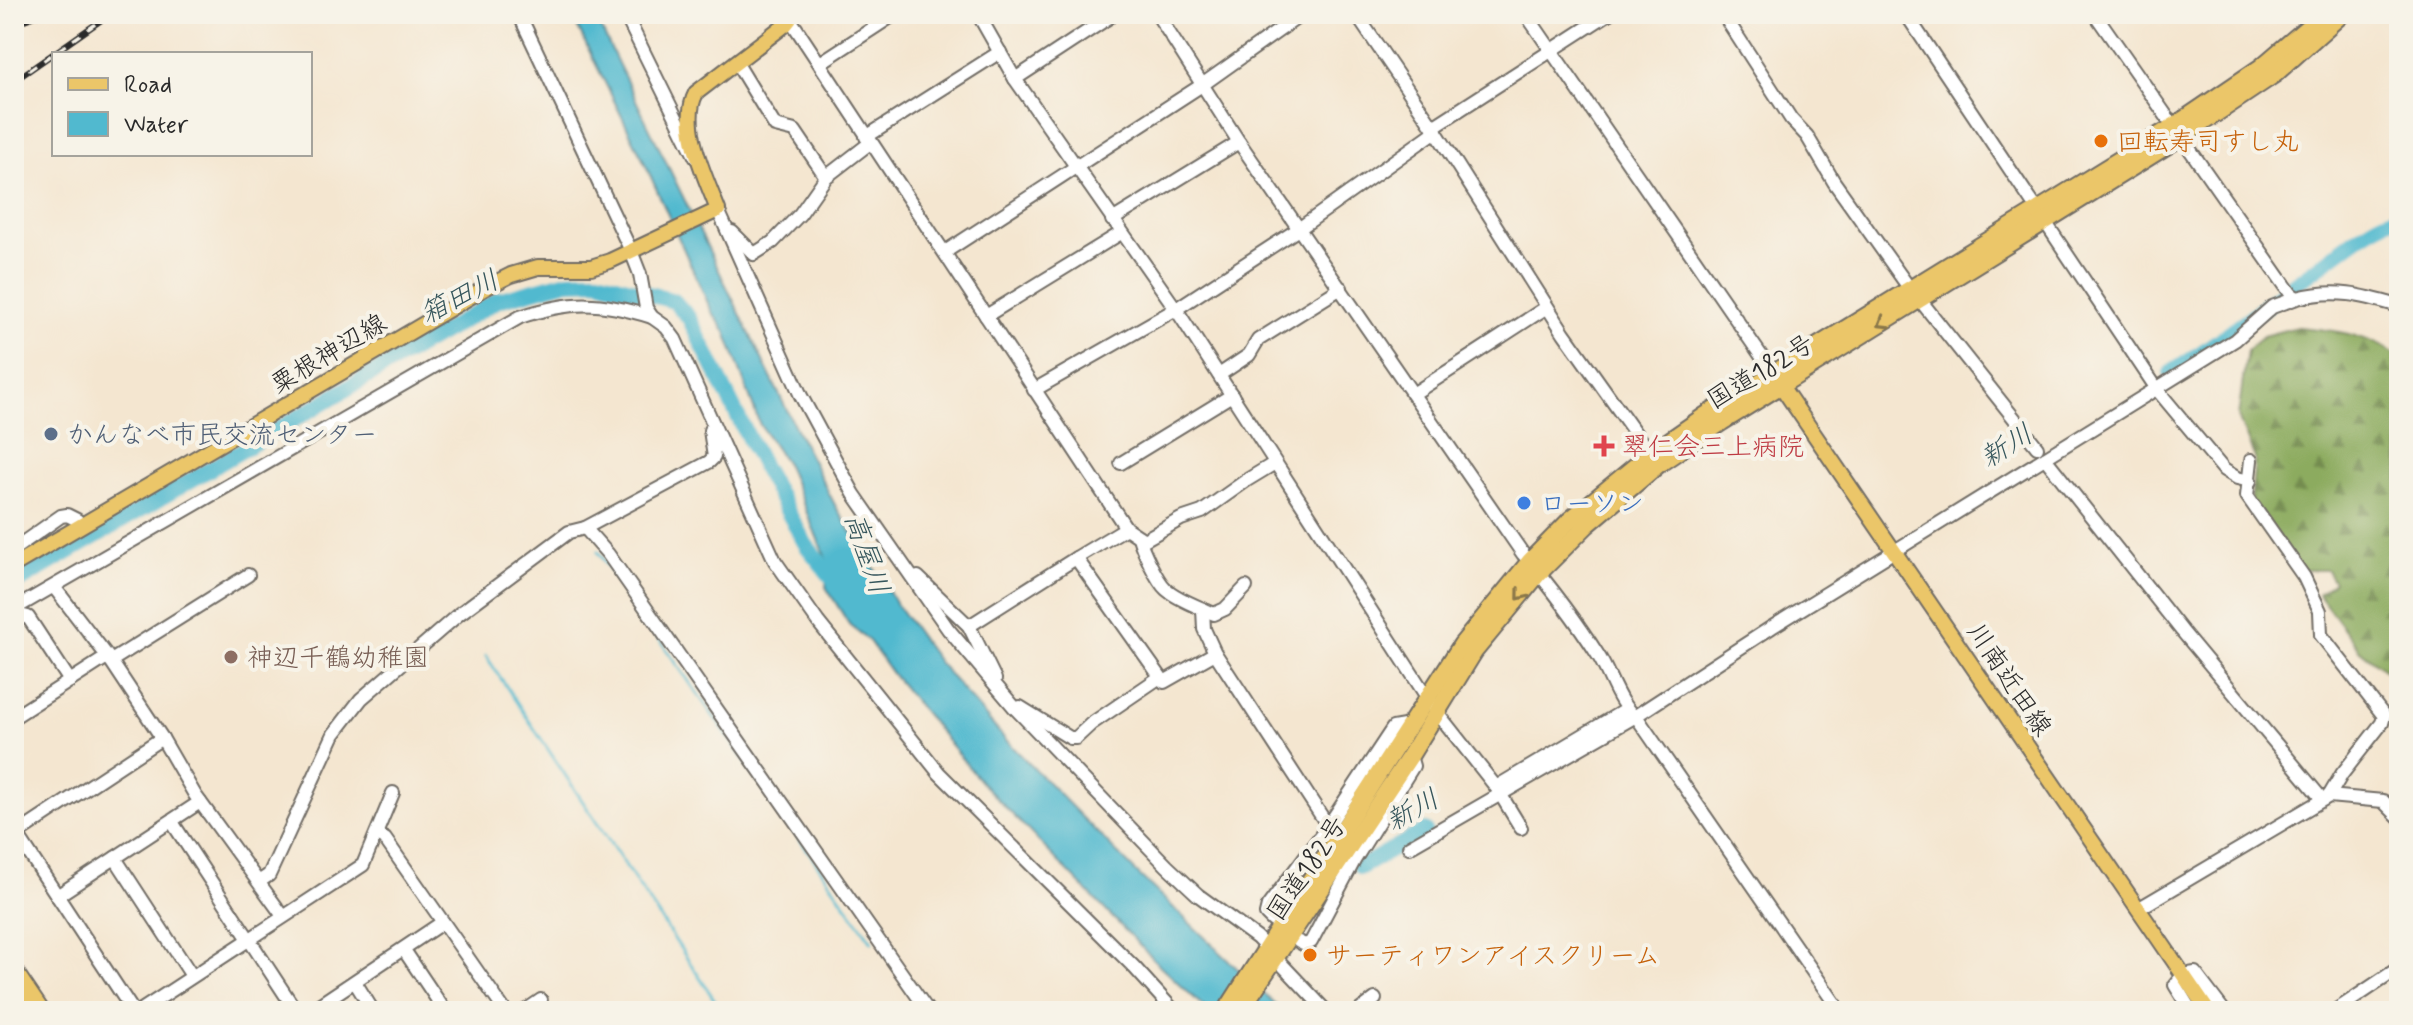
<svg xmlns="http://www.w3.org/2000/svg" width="2413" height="1025" font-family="Mynerve,'Klee One',sans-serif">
	<defs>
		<pattern id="forest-firs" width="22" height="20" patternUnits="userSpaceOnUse" patternTransform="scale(2)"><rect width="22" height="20" fill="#8cab5f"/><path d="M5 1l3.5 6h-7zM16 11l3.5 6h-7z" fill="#738b4f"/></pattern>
	</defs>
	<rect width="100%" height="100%" fill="#f7f3e8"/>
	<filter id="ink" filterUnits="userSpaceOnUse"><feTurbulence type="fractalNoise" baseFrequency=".0125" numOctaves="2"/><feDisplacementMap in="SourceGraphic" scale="16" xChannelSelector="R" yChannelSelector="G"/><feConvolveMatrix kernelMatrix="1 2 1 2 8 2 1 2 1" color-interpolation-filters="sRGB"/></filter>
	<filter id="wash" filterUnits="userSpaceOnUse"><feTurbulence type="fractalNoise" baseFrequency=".006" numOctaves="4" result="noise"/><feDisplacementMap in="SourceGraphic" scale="32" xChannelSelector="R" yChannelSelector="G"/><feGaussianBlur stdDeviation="1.8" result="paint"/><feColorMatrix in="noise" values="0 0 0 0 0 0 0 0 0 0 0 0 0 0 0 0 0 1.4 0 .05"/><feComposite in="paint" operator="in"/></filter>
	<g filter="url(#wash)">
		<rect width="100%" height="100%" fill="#f4e6d0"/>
		<path fill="url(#forest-firs)" stroke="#5c6b45" stroke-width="2" d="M2297 327C2337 330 2365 334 2399 356V681L2359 649 2318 594 2334 582 2327 570H2298L2251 502 2255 458 2238 417 2247 350 2263 336Z"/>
		<path fill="#51b9cf" stroke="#3e727d" stroke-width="2" d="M571 14H594L797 431 836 507 895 602 939 663 1004 738 1135 871 1282 1011H1208L1152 958 982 783 893 675 869 641 849 624 826 587 829 566 787 465 760 425 726 332 712 312 641 155Z"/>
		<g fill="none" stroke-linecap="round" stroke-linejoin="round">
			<g stroke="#51b9cf" stroke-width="3">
				<path d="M598 552 872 942"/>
				<path d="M486 656 722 1011"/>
			</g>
			<g stroke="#51b9cf" stroke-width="16">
				<path d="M2171 373C2225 339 2274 298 2326 261 2349 244 2372 224 2399 216"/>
				<path d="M14 584 498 300 568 281 598 280 674 301 689 318 761 463 806 545 842 590"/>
				<path d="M1358 863 1361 867 1425 831"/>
			</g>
		</g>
	</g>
	<g filter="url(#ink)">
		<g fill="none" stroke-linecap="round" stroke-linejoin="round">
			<g stroke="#716c65" stroke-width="16">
				<g id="minor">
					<path d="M519 14 631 251 640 274 646 308 652 317 666 327 675 339 775 561 818 622 939 773 1134 967 1174 1011"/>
					<path d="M625 14 696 158"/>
					<path d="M978 14 1015 79 1176 309 1436 711 1496 787 1521 828"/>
					<path d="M1157 14 1239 142 1523 554C1550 586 1576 620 1598 655 1611 675 1618 706 1638 719L1840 1011"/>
					<path d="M1356 14 1433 127 1564 333 1650 454"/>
					<path d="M1526 14 1773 373"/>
					<path d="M1723 14 1791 119 1807 136 1834 182 1910 289"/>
					<path d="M1906 14 2159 392 2224 470 2237 478 2250 481"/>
					<path d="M2095 14 2291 294 2297 298C2336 288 2361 295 2399 306"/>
					<path d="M790 19 1126 528 1076 558 1164 682 1215 653 1204 629 1203 609"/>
					<path d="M736 62 775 126 795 131 826 177"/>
					<path d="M820 63 895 14"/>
					<path d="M1015 79 1114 14"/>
					<path d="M1433 127 1608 14"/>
					<path d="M866 137 1000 52"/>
					<path d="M718 210 801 396 854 494 948 629 1015 708 1167 866 1198 895 1257 938 1326 1011"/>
					<path d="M1112 220 1239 142"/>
					<path d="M732 232 754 254 773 242 800 214 826 177 870 143"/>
					<path d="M945 252 1202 85 1302 14"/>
					<path d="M1920 300 2037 447"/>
					<path d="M986 316 1121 233"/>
					<path d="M1219 375 1249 355 1258 340 1341 288"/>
					<path d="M1034 390 1176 309 1300 228 1436 131"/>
					<path d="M1413 394 1547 307"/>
					<path d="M2045 458 2182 631 2322 799"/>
					<path d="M2251 460 2247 496 2304 577 2320 611 2321 635 2384 716 2382 723 2342 774 2329 796"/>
					<path d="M1121 463 1232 395"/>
					<path d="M585 528 608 554 928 1011"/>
					<path d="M1126 528 1144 540 1181 519 1202 512 1247 480 1275 463"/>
					<path d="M1139 537C1142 549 1157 581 1166 589 1178 600 1200 607 1214 614L1225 609 1246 587"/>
					<path d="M14 549 61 516 67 515 77 520 81 526"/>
					<path d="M918 577 969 626 995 679"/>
					<path d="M54 587 111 661 162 738 195 795 283 916"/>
					<path d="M14 609 520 317C573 300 599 301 652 317"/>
					<path d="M14 622 24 616 28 617 70 681"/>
					<path d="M969 626 1076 558"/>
					<path d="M1215 653 1328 826"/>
					<path d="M111 661 248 575"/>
					<path d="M1020 707 1070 738H1076L1091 724 1160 677"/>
					<path d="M14 717 107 657"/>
					<path d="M1496 787 1627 709"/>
					<path d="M172 822 296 1011"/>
					<path d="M14 830 133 1011"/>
					<path d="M377 835 385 839 505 1011"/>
					<path d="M14 836 162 738"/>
					<path d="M1409 847 1634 717 1772 627 2235 340 2272 307 2297 298"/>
					<path d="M115 858 192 976"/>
					<path d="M260 881 269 875 334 734 361 699 459 614 569 532 585 528 709 462 714 457 710 430"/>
					<path d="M57 896 200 802"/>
					<path d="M2138 909 2329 796 2383 801 2399 817"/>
					<path d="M1273 921 1266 914 1268 906 1328 826 1393 728 1410 725"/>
					<path d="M1299 942 1305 945 1311 942 1355 859 1413 766 1410 756"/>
					<path d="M404 950 445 1011"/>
					<path d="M355 982 373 1011"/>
					<path d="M140 1011 363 865 393 793"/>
					<path d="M310 1011 443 922"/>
					<path d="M525 1011 541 1000"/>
					<path d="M1359 1011 1375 999"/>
					<path d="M2191 1011 2175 985 2183 975 2195 973 2224 1011"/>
					<path d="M2335 1011 2399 968"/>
				</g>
			</g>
			<g stroke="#716c65" stroke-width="18">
				<g id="major">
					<path d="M1775 377 2208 1011"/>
					<path d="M14 565 485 288 511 275 538 267H591L610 261 718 210C706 178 679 125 696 93L786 24 790 19 789 14"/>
				</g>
			</g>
			<g stroke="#716c65" stroke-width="20">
				<g id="highway">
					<path d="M14 971 41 1011"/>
					<path d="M1226 1011 1462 644 1530 561 1570 520 1650 454 1706 415 2174 126 2261 67 2323 14"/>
					<path d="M1240 1011 1410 756 1474 652 1539 573 1587 525 1659 464 1722 422 2181 137 2275 74 2342 14"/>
				</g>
			</g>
			<use href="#minor" stroke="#fff" stroke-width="12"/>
			<use href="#major" stroke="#ebc669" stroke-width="14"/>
			<use href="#highway" stroke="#ebc669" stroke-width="16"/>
			<g stroke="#2b2b2b" stroke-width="6">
				<g id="rail">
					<path d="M14 24 40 14"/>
					<path d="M14 81 110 14"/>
				</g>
			</g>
			<use href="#rail" stroke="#f7f3e8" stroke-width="3" stroke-dasharray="9" stroke-linecap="butt"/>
		</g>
		<defs><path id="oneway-chevron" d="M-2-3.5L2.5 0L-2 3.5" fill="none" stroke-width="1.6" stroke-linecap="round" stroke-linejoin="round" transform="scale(2)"/></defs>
		<g stroke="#8b784a">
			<use href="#oneway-chevron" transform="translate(1883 323) rotate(148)"/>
			<use href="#oneway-chevron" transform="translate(1521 595) rotate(129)"/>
		</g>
	</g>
	<g fill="#e8710a" stroke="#f7f3e8" stroke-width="3">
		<circle cx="2101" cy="141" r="8"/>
		<circle cx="1310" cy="955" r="8"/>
	</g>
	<circle fill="#5c6f8a" stroke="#f7f3e8" stroke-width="3" cx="51" cy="434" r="8"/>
	<path fill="#e0444e" stroke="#f7f3e8" stroke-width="3" d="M1600 434h8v8h8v8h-8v8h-8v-8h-8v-8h8z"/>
	<circle fill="#3f7fe0" stroke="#f7f3e8" stroke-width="3" cx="1524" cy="503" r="8"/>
	<circle fill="#8d6e63" stroke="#f7f3e8" stroke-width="3" cx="231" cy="657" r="8"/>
	<g text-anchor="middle" stroke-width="8" stroke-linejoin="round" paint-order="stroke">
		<g font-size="26" fill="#c56008" stroke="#f7f3e8" text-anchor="start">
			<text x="2117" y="150">回転寿司すし丸</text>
			<text x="1326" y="964">サーティワンアイスクリーム</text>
		</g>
		<g font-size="26" fill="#2b2b2b" stroke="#f7f3e8">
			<text transform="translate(328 353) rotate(-31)" y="9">粟根神辺線</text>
			<text transform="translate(1760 371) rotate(-31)" y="9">国道182号</text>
			<text transform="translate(2010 679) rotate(56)" y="9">川南近田線</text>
			<text transform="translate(1306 868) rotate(-56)" y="9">国道182号</text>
		</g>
		<g font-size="26" fill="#4e5e75" stroke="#f7f3e8" text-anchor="start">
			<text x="67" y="443">かんなべ市民交流センター</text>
		</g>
		<g font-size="26" fill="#be3a42" stroke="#f7f3e8" text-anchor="start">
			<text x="1622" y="455">翠仁会三上病院</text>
		</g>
		<g font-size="26" fill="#366cbe" stroke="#f7f3e8" text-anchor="start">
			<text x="1540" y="512">ローソン</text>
		</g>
		<g font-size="26" fill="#785e54" stroke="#f7f3e8" text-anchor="start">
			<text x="247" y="666">神辺千鶴幼稚園</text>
		</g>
		<g font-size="28" font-style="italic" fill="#36565c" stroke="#f7f3e8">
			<text transform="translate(459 296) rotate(-27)" y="10">箱田川</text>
			<text transform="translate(2006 445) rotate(-32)" y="10">新川</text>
			<text transform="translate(868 553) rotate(71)" y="10">高屋川</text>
			<text transform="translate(1412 809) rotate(-29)" y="10">新川</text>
		</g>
	</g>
	<rect width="2413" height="1025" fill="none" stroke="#f7f3e8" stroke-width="48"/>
	<rect x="52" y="52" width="260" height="104" fill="#f7f3e8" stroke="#a5a39c" stroke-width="2"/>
	<rect x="68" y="78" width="40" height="12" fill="#ebc669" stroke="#a5a39c" stroke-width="2"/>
	<text x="124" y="92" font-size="24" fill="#2b2b2b">Road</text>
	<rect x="68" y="112" width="40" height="24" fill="#51b9cf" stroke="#a5a39c" stroke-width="2"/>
	<text x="124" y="132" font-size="24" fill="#2b2b2b">Water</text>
</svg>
